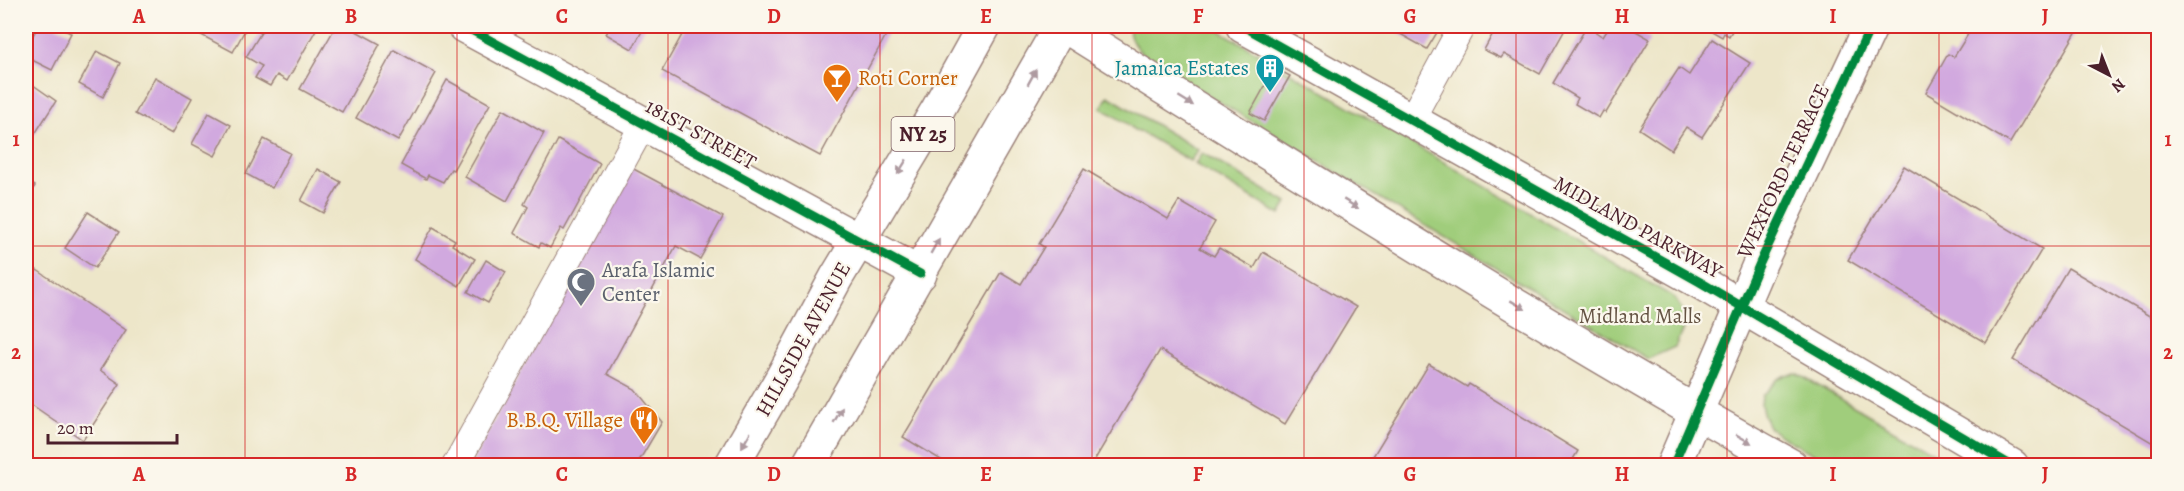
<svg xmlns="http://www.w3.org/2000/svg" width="2184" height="491" font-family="Alegreya,serif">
	<rect width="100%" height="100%" fill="#fbf7ec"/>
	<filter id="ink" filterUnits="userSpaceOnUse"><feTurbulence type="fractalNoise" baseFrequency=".0167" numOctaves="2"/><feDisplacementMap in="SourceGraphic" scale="12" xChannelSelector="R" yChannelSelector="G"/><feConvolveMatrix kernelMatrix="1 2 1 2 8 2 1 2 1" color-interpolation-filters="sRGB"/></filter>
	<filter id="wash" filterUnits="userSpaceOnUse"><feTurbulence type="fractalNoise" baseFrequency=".008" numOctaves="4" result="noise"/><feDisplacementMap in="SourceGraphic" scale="24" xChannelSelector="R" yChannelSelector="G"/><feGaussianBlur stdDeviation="1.35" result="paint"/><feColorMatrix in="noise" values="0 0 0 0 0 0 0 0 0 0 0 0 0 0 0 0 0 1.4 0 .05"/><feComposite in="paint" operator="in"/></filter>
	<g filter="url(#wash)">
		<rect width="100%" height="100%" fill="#ede6c9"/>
		<g fill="#a0cd7b" stroke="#757653" stroke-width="1.5">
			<path d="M1129 26H1212L1675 298 1687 320 1675 347 1648 359 1146 58C1137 49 1128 39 1129 26Z"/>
			<path d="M1108 96 1198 150 1190 161 1139 131 1134 130 1128 124 1101 108Z"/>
			<path d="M1202 153 1287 203 1280 215 1195 164Z"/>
			<path d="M1796 373 1956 465H1833L1777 434 1769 427 1764 416 1761 405 1762 396 1777 380 1785 375Z"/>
		</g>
		<g id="blocks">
			<g fill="#d1a9df">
				<path d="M38 26H55L71 33 52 70 26 57V49Z"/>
				<path d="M159 26H173L170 32Z"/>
				<path d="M192 26H247L233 52 190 29Z"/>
				<path d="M265 26H318L287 81 277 75 270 86 255 78 262 66 246 57Z"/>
				<path d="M336 26H347L380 44 342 112 300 89Z"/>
				<path d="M611 26H645L632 49 606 34Z"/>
				<path d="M687 26H891L820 156 662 71Z"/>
				<path d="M1386 26H1441L1427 49Z"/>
				<path d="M1497 26H1567L1540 74 1504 54 1501 58 1484 50Z"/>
				<path d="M1587 26 1603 37 1610 26H1627L1650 39 1606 113 1603 111 1599 118 1575 104 1578 98 1553 83Z"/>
				<path d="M1703 26H1735L1729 36 1724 33 1722 37Z"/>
				<path d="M1973 26H2080L2010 143 1926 93 1948 54 1954 57Z"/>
				<path d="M1712 39 1750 63 1702 137 1686 127 1671 150 1639 129 1679 68 1689 75Z"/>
				<path d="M394 50 436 73 398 141 356 118Z"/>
				<path d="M97 51 120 63 103 97 79 84Z"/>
				<path d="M1275 68 1290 76 1264 121 1250 113Z"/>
				<path d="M155 77 192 98 172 134 135 114Z"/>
				<path d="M26 80 56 101 26 148Z"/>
				<path d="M447 80 490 104 453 170 451 169 443 182 428 175 426 179 401 165Z"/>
				<path d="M503 109 544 133 507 201 465 177Z"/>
				<path d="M209 113 231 125 215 156 192 144Z"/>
				<path d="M264 139 290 153 272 188 246 174Z"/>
				<path d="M558 140 600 164 564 230 561 228 550 248 541 243 539 247 514 233 528 207 524 204Z"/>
				<path d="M1904 166 2042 249 1986 343 1848 260Z"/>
				<path d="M630 167 723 217 700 259 676 246 607 374 635 389 662 422 636 466H470Z"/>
				<path d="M318 169 341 182 323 213 301 201Z"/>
				<path d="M1084 169 1168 219 1179 201 1215 222 1200 248 1214 256 1219 248 1254 268 1263 252 1356 307 1285 424 1160 350 1091 466H951L903 437 1001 272 1021 284 1044 247 1039 244Z"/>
				<path d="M26 180 35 186 26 200Z"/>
				<path d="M88 212 119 232 95 268 65 248Z"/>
				<path d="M433 227 455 240 452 245 475 259 459 286 415 259Z"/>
				<path d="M486 260 506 272 488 303 468 292Z"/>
				<path d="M2068 268 2158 321V446L2013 360Z"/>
				<path d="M37 270 126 330 100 370 120 384 83 440 32 405 26 414V287Z"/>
				<path d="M1429 364 1467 387 1469 384 1578 451 1569 466H1367Z"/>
			</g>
		</g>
	</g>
	<g filter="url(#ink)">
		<use href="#blocks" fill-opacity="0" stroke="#9c827a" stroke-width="1.5"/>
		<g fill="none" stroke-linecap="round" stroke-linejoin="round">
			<g stroke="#9c827a" stroke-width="28">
				<g id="lane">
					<path d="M1411 120 1462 26"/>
					<path d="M455 466 644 123"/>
				</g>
			</g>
			<g stroke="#9c827a" stroke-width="36">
				<g id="street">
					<path d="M464 26 920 274"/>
					<path d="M1065 26C1305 176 1544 328 1791 466"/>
					<path d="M1243 26 1700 282 2012 466"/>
					<path d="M1673 466 1760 263 1871 26"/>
				</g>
			</g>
			<g stroke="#9c827a" stroke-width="36">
				<g id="primary">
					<path d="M731 466 782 378 836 278 938 109 984 26"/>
					<path d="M808 466 1061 26"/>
				</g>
			</g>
			<use href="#lane" stroke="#fff" stroke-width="26"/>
			<use href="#street" stroke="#fff" stroke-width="33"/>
			<use href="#primary" stroke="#fff" stroke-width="33"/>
			<g stroke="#fbf7ec" stroke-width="13">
				<g id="cycleway">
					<path d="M464 26 920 274"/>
					<path d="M1243 26 1700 282 2012 466"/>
					<path d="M1673 466 1760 263 1871 26"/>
				</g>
			</g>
			<use href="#cycleway" stroke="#00873e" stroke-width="9"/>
		</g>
		<defs><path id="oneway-solid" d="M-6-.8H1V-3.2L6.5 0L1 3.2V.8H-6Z" transform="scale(1.5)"/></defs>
		<g fill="#ae9aa0">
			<use href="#oneway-solid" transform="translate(1032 77) rotate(-61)"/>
			<use href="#oneway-solid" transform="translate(1186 101) rotate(32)"/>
			<use href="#oneway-solid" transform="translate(902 167) rotate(122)"/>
			<use href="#oneway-solid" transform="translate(1351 204) rotate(31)"/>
			<use href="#oneway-solid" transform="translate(935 246) rotate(-60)"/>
			<use href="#oneway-solid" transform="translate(1518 305) rotate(31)"/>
			<use href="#oneway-solid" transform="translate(838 415) rotate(-60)"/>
			<use href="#oneway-solid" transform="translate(1744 439) rotate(29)"/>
			<use href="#oneway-solid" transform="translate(746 440) rotate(120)"/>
		</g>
	</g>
	<path fill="none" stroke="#d62828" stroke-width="1.5" stroke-opacity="0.55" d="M245 26V466M457 26V466M668 26V466M880 26V466M1092 26V466M1304 26V466M1516 26V466M1727 26V466M1939 26V466M26 246H2158"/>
	<defs>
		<g id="building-pin" transform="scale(1.5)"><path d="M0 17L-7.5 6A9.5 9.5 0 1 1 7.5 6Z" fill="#0f9aa8" stroke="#fbf7ec"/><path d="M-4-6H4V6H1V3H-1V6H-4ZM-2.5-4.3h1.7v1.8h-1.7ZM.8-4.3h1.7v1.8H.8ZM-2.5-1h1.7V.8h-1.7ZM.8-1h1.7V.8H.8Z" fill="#fff"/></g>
		<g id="bar-pin" transform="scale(1.5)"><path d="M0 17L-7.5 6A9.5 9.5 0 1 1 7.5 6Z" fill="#e8710a" stroke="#fbf7ec"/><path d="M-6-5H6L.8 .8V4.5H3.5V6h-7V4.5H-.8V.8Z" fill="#fff"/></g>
		<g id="mosque-pin" transform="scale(1.5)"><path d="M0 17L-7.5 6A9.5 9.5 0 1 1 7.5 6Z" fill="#6b7280" stroke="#fbf7ec"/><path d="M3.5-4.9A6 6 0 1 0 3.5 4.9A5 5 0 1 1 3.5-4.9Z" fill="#fff"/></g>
		<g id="restaurant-pin" transform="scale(1.5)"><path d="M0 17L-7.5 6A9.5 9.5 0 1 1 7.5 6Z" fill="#e8710a" stroke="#fbf7ec"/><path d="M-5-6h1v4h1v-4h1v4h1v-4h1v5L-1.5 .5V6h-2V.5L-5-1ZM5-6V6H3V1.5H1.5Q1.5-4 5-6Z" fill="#fff"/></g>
	</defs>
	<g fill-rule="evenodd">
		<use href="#building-pin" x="1270" y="68"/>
		<use href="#bar-pin" x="837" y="78"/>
		<use href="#mosque-pin" x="581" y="282"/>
		<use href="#restaurant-pin" x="644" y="420"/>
	</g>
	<g text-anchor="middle" stroke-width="4.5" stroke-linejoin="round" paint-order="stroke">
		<rect fill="#fbf7ec" stroke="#7f6065" stroke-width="1.5" x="891.5" y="117" width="63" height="34" rx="4.5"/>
		<g font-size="20" font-weight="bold" fill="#4a1f2b">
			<text x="923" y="141">NY 25</text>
		</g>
		<g font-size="21" fill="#0d838f" stroke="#fbf7ec" text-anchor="end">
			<text x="1249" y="75">Jamaica Estates</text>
		</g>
		<g font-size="21" fill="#c56008" stroke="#fbf7ec" text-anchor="start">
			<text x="858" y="85">Roti Corner</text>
			<text x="623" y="427" text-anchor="end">B.B.Q. Village</text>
		</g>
		<g font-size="21" fill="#4a1f2b" stroke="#fbf7ec">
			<text transform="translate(701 134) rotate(29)" y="7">181ST STREET</text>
			<text transform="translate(1783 171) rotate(-65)" y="7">WEXFORD TERRACE</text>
			<text transform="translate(1638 227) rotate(29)" y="7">MIDLAND PARKWAY</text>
			<text transform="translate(803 339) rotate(-61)" y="7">HILLSIDE AVENUE</text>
		</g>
		<g font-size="21" fill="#5b616d" stroke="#fbf7ec" text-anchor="start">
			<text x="602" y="277">Arafa Islamic<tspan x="602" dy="24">Center</tspan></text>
		</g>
		<g font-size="21" fill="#645343" stroke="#fbf7ec">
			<text x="1640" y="323">Midland Malls</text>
		</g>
	</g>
	<rect width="2184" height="491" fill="none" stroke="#fbf7ec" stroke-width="66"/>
	<g transform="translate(2109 75) rotate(138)" stroke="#fbf7ec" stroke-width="4.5" paint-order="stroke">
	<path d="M0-4.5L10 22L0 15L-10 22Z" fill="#4a1f2b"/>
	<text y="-9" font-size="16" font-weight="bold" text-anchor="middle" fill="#4a1f2b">N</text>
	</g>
	<path d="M48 434v9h129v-9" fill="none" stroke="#4a1f2b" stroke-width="3"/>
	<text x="57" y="434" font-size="18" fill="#4a1f2b" stroke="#fbf7ec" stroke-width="4.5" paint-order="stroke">20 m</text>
	<rect x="33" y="33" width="2118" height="425" fill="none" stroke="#d62828" stroke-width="2"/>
	<g font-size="20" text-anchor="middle" font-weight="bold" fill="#d62828">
		<text x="139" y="23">A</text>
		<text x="351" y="23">B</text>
		<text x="562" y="23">C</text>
		<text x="774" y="23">D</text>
		<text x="986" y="23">E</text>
		<text x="1198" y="23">F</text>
		<text x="1410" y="23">G</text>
		<text x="1622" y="23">H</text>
		<text x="1833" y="23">I</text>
		<text x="2045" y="23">J</text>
		<text x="16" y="146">1</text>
		<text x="2168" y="146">1</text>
		<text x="16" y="359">2</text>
		<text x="2168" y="359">2</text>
		<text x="139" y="481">A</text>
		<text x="351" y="481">B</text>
		<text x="562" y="481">C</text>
		<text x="774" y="481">D</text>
		<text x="986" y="481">E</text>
		<text x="1198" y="481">F</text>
		<text x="1410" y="481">G</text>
		<text x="1622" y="481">H</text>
		<text x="1833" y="481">I</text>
		<text x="2045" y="481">J</text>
	</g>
</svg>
